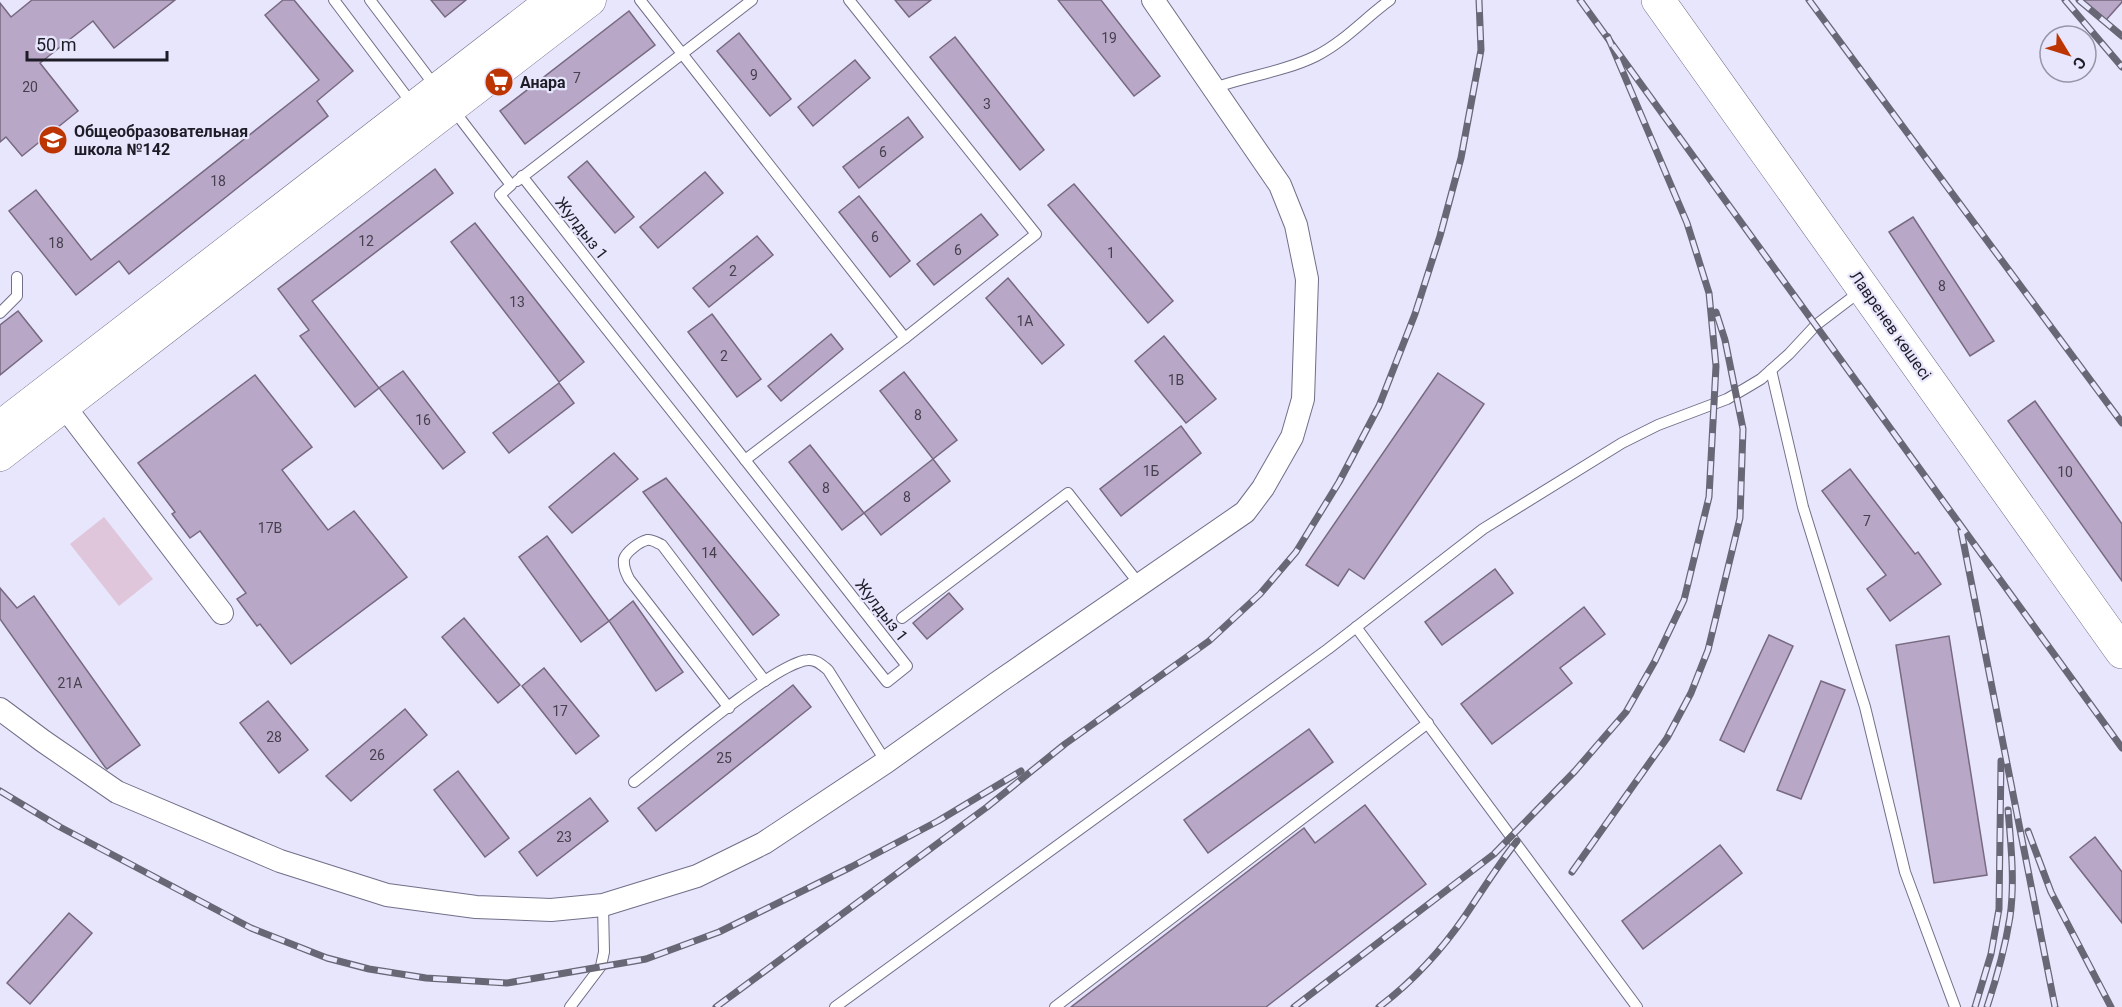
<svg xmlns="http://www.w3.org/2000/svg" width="2122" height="1007" font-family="Roboto,sans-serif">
	<rect width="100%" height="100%" fill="#e7e6fd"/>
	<path fill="#e0c6db" d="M104 517 153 579 119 606 70 544Z"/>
	<g fill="#b9a7c7" stroke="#766980" stroke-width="1.5">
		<path d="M32 0H175L114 48 93 21 40 63 78 111 22 156 6 137 0 142V3L11 17Z"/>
		<path d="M283 0H294L353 71 317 101 328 116 129 274 119 261 76 295 9 211 36 190 91 260 319 80 265 15Z"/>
		<path d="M431 0H466L445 17Z"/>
		<path d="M895 0H931L909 17Z"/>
		<path d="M1058 0H1101L1160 76 1134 96Z"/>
		<path d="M2083 0H2122V2L2106 20Z"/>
		<path d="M629 11 655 45 525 144 500 111Z"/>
		<path d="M739 33 791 99 770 116 717 51Z"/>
		<path d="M955 37 1044 150 1020 170 930 57Z"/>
		<path d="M855 60 870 78 813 126 798 107Z"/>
		<path d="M908 117 923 137 859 188 843 167Z"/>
		<path d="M587 161 634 217 615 233 568 177Z"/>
		<path d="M435 169 453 193 312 301 379 388 355 407 300 336 309 330 278 289Z"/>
		<path d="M705 172 723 193 658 248 640 227Z"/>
		<path d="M1074 184 1173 301 1148 323 1048 205Z"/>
		<path d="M859 196 910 261 890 277 839 212Z"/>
		<path d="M981 214 998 235 934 285 917 264Z"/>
		<path d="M1913 217 1994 341 1970 356 1889 232Z"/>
		<path d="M475 223 584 362 559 382 451 242Z"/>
		<path d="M757 236 773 255 709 307 693 288Z"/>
		<path d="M1008 278 1064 345 1042 364 986 298Z"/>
		<path d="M18 311 42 341 0 375V325Z"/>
		<path d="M712 314 761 379 737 397 688 332Z"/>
		<path d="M831 334 843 349 781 401 768 386Z"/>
		<path d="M1164 336 1216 399 1186 423 1135 361Z"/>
		<path d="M403 371 465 452 443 469 379 388Z"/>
		<path d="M904 372 957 440 933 459 880 391Z"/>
		<path d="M1438 373 1484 404 1364 579 1349 569 1338 586 1306 565Z"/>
		<path d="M255 375 312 447 282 470 328 530 354 511 407 577 291 664 260 624 257 626 237 599 246 593 200 531 190 538 172 514 175 512 138 463Z"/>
		<path d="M559 383 574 403 509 453 493 433Z"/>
		<path d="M2035 401 2122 524V581L2008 421Z"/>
		<path d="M1181 426 1201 453 1121 516 1100 489Z"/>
		<path d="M810 445 864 513 842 530 789 462Z"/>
		<path d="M614 453 638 479 572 533 549 507Z"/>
		<path d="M933 459 950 481 881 535 864 513Z"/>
		<path d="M1850 469 1915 554 1918 552 1941 584 1890 621 1867 589 1886 575 1822 491Z"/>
		<path d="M666 478 779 615 753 635 643 492Z"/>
		<path d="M547 536 609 621 581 642 519 557Z"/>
		<path d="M1495 569 1513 593 1442 645 1425 622Z"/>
		<path d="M0 588 17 608 34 596 140 745 107 769 105 767 0 619Z"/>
		<path d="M949 593 963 609 927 639 913 623Z"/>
		<path d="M633 601 683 672 656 691 609 621Z"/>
		<path d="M1584 607 1605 634 1560 668 1572 683 1492 744 1461 704Z"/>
		<path d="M464 618 520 685 498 703 442 637Z"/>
		<path d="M1769 635 1793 646 1744 752 1720 740Z"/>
		<path d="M1949 636 1987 875 1934 883 1896 645Z"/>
		<path d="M544 668 599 736 576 754 522 686Z"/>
		<path d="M1821 681 1845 690 1801 799 1777 790Z"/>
		<path d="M793 685 811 707 656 831 638 808Z"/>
		<path d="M268 701 308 750 279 773 240 723Z"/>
		<path d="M405 709 427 735 351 801 326 776Z"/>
		<path d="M1309 729 1333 762 1208 853 1184 820Z"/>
		<path d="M458 771 509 838 485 857 434 790Z"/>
		<path d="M590 798 608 821 537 876 519 852Z"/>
		<path d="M1365 805 1426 884 1266 1007H1071L1304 828 1315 843Z"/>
		<path d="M2095 837 2122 872V923L2070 857Z"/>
		<path d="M1720 845 1742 873 1643 949 1622 921Z"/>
		<path d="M69 913 92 933 30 1004 7 983Z"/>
	</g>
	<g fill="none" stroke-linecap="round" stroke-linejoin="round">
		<g stroke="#716f89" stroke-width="12">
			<g id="lane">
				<path d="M334 0 413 105"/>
				<path d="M370 0 435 86"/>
				<path d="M640 0 905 338 1036 234 849 0"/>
				<path d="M1214 88C1247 76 1283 72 1316 56 1344 42 1365 18 1390 0"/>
				<path d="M452 108 511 185 500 195 887 682 907 666 522 176"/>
				<path d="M517 181 752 0"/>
				<path d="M0 313 17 296V277"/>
				<path d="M1771 370 1803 507 1865 707 1905 872 1955 1007"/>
				<path d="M745 460 905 338"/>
				<path d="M902 618 1068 493 1140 585"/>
				<path d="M1356 627 1637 1007"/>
				<path d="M729 708 629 579C626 573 623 567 624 559 626 552 639 542 647 540 652 539 657 543 662 545L765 681"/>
				<path d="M634 782C666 757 774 663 808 660 816 659 822 665 828 670L886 762"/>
				<path d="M570 1007 601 966 604 952 603 905"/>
				<path d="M835 1007 1328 649 1483 529 1622 443 1658 425 1727 399 1746 388 1761 379 1789 354 1816 325 1862 290"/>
				<path d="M1055 1007 1428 723"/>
			</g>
		</g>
		<g stroke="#716f89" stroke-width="24">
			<g id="street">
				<path d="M64 406 222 613"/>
				<path d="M0 709 43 741 117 792 280 861 387 895 476 907 551 910 603 905 697 876 764 843 886 762 997 683 1245 512 1263 488 1292 437 1303 399 1307 279 1296 225 1280 185 1153 0"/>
			</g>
		</g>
		<g stroke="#716f89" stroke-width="33">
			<g id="secondary">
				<path d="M0 427 553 0"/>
				<path d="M0 455 590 0"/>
			</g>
		</g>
		<g stroke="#716f89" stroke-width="34">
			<path id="primary" d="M1658 0 2122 652"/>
		</g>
		<use href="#lane" stroke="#fff" stroke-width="10"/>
		<use href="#street" stroke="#fff" stroke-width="22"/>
		<use href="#secondary" stroke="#fff" stroke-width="32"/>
		<use href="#primary" stroke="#fff" stroke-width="33"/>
		<g stroke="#686775" stroke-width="7">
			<g id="rail">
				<path d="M1580 0 2122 748"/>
				<path d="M1809 0 2122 423"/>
				<path d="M2065 0 2122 67"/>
				<path d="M2079 0 2122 36"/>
				<path d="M1961 530 2055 1007"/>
				<path d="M0 791 60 827 251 928 327 958 369 969 426 978 507 983 646 959 719 932 851 867 938 821 1021 771"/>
				<path d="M2028 831 2051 892 2111 1007"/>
				<path d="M1572 872 1667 738 1691 693 1708 650 1740 518 1743 429 1725 340 1716 312"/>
				<path d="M716 1007 987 807 1065 744 1209 641 1260 594 1296 552 1339 482 1379 406 1415 314 1440 236 1461 158 1481 50 1479 0"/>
				<path d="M1294 1007 1494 854 1575 771 1626 712 1655 661 1684 600 1709 497 1716 366 1709 293 1687 223 1608 37"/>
				<path d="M1379 1007C1412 982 1441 951 1465 916 1482 891 1498 865 1517 841"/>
				<path d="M1975 1007 1991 954 1999 909 2001 761"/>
				<path d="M1987 1007C1997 977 2005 948 2010 917 2015 882 2011 845 2008 810"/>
			</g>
		</g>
		<use href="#rail" stroke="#e7e6fd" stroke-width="4.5" stroke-dasharray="14" stroke-linecap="butt"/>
	</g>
	<defs>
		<g id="supermarket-disc" transform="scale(1.5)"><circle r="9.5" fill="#be3504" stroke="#e7e6fd"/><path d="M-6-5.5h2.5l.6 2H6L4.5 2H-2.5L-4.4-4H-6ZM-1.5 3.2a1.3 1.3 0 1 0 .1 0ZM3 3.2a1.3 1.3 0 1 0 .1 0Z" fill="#fff"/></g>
		<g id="school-disc" transform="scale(1.5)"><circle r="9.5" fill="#be3504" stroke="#e7e6fd"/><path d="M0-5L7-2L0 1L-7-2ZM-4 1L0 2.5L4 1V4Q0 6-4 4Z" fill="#fff"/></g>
	</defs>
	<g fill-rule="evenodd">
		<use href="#supermarket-disc" x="499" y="82"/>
		<use href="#school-disc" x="53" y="140"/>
	</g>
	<g text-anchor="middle" stroke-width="4.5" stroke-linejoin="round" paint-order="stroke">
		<g font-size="14" fill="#45404f">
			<text x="1109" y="43">19</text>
			<text x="754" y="80">9</text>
			<text x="577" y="83">7</text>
			<text x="30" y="92">20</text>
			<text x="987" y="109">3</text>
			<text x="883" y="157">6</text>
			<text x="218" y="186">18</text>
			<text x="875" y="242">6</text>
			<text x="366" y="246">12</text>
			<text x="56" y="248">18</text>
			<text x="958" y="255">6</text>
			<text x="1111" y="258">1</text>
			<text x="733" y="276">2</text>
			<text x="1942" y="291">8</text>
			<text x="517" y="307">13</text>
			<text x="1025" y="326">1А</text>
			<text x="724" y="361">2</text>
			<text x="1176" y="385">1В</text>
			<text x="918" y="420">8</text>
			<text x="423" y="425">16</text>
			<text x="1151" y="476">1Б</text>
			<text x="2065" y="477">10</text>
			<text x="826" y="493">8</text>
			<text x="907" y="502">8</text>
			<text x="1867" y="526">7</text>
			<text x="270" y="533">17В</text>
			<text x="709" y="558">14</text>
			<text x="70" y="688">21А</text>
			<text x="560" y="716">17</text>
			<text x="274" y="742">28</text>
			<text x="377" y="760">26</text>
			<text x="724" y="763">25</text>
			<text x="564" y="842">23</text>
		</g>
		<g font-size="16" font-weight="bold" fill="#1e1d27" stroke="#e7e6fd" text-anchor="start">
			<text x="520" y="88">Анара</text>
			<text x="74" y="137">Общеобразовательная<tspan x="74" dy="18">школа №142</tspan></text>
		</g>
		<g font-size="16" fill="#1e1d27" stroke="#e7e6fd">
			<text transform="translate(582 228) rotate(52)" y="6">Жулдыз 1</text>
			<text transform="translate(1891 325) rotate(55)" y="6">Лавренев көшесі</text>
			<text transform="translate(882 610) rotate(52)" y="6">Жулдыз 1</text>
		</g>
	</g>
	<g transform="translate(2068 54) rotate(128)"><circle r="28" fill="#e7e6fd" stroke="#9796a7" stroke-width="1.5"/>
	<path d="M0-4.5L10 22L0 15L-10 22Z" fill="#be3504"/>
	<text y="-9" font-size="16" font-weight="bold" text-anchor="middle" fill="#1e1d27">С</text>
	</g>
	<path d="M27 51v9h140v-9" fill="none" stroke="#1e1d27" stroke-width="3"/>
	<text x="36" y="51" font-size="18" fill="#1e1d27" stroke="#e7e6fd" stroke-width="4.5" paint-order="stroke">50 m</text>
</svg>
